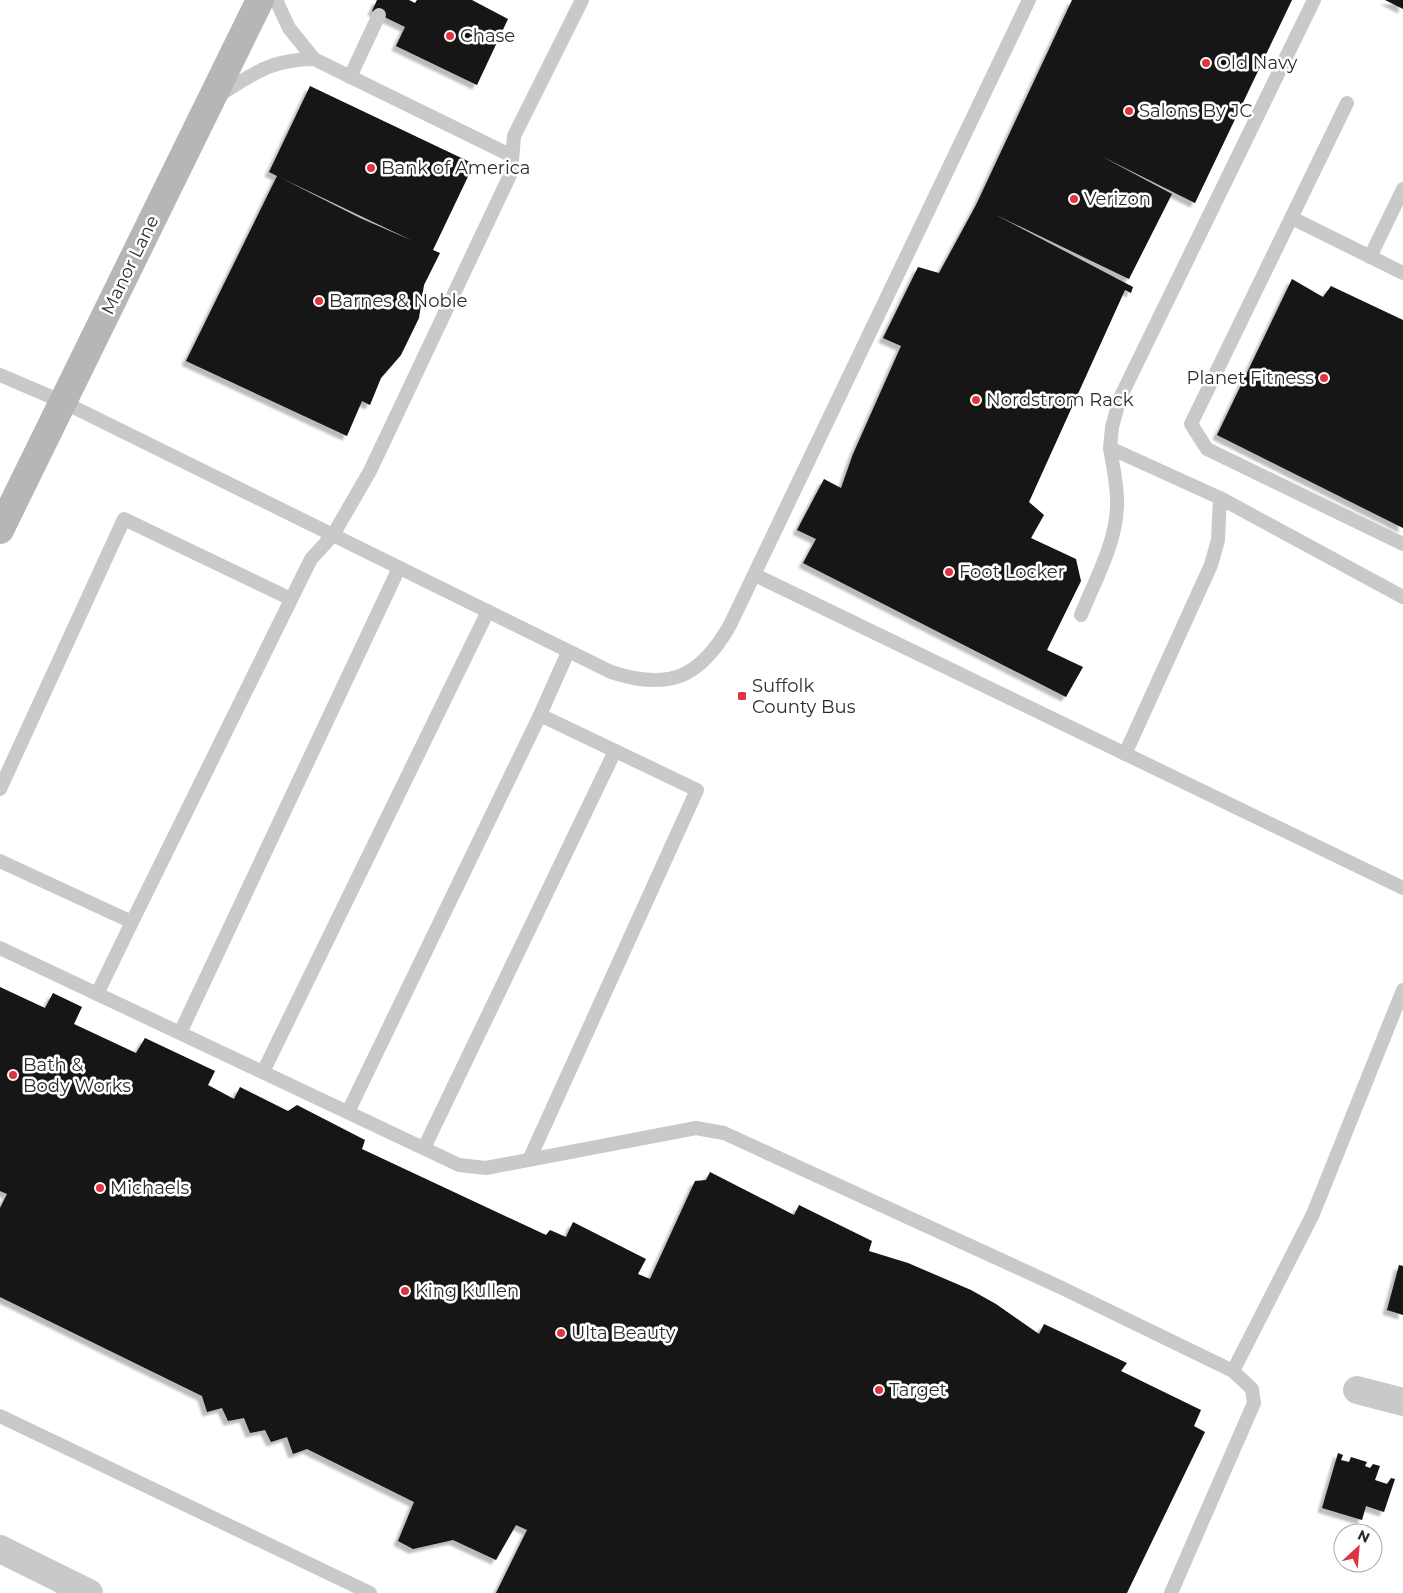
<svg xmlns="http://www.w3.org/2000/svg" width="1403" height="1593" font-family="Montserrat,sans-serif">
	<defs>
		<filter id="shadow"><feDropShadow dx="-4.5" dy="4.5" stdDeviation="1" flood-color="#0004"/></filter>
	</defs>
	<rect width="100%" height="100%" fill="#fff"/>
	<g fill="#131313" fill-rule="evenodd" filter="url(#shadow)">
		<path d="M377 0H409L415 3 417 0H472L508 19 477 85 396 46 405 27 372 11Z"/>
		<path d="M1072 0H1292L1195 203 1099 155 1172 194 1129 279 994 214 1133 287 1131 293 1125 290 1029 502 1044 515 1031 538 1076 559 1081 581 1047 650 1083 667 1066 697 803 563 816 539 797 530 824 479 841 488 853 454 901 346 883 338 918 267 939 273 976 205Z"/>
		<path d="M1385 0H1403V9Z"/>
		<path d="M310 86 474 164 433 250 440 253 424 285 419 318 401 355 381 378 370 405 362 401 347 436 186 361 277 176 269 172ZM279 177 413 241 360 218Z"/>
		<path d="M1292 279 1323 297 1331 286 1403 320V528L1217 435Z"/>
		<path d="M0 987 45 1008 53 993 82 1007 74 1024 136 1053 145 1038 215 1071 208 1085 234 1099 240 1087 288 1111 297 1105 365 1140 362 1149 546 1235 550 1230 566 1237 573 1222 646 1259 638 1274 650 1279 695 1181 706 1180 710 1172 794 1215 799 1205 872 1241 869 1251 908 1263 971 1290 996 1304 1039 1334 1044 1324 1127 1363 1121 1371 1201 1410 1194 1426 1205 1432 1127 1593H496L527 1530 516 1525 496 1560 453 1540 413 1549 398 1541 414 1502 307 1449 293 1454 287 1437 271 1442 265 1430 250 1433 244 1418 228 1421 222 1408 207 1412 202 1396 0 1297V1208L7 1194 0 1191Z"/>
		<path d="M1399 1265 1403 1266V1315L1387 1310Z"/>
		<path d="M1338 1453 1343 1455 1341 1460 1349 1462 1351 1457 1367 1462 1365 1466 1370 1468 1373 1464 1380 1466 1375 1480 1387 1484 1391 1478 1395 1479 1384 1512 1366 1506 1362 1520 1322 1508Z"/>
	</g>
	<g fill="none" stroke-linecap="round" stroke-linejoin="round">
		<g stroke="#c9c9c9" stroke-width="14">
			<path d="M276 0 289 28 314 59 512 156"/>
			<path d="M350 77 379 15"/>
			<path d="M216 97C252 75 270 59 314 59"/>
			<path d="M1347 103 1191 424 1207 449 1403 544"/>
			<path d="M1292 218 1403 273"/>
			<path d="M1370 257 1403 189"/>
			<path d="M0 375 63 402 611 672C669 691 700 678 730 625L1029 0"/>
			<path d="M1110 448 1112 427 1120 398 1314 0"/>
			<path d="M1220 498 1403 597"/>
			<path d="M755 575 1403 888"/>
			<path d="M1081 615C1095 580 1116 544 1117 506 1118 487 1113 467 1110 448L1220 498 1218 540 1211 565 1125 754"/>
			<path d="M540 715 568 652"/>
			<path d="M0 789 124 519 291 599"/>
			<path d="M0 861 132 922 311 559 333 535 370 471 511 173 514 136 582 0"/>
			<path d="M0 948 459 1165 486 1168 696 1128 724 1133 1062 1288 1233 1371 1252 1389 1254 1403 1171 1593"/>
			<path d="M97 994 132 922"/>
			<path d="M180 1033 399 568"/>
			<path d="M263 1072 488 611"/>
			<path d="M348 1112 540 715 697 790 529 1160"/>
			<path d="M424 1148 615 751"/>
			<path d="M1233 1371 1313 1214 1403 990"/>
			<path d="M0 1416 370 1593"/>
		</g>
		<g stroke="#c9c9c9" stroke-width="28">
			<path d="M1357 1390 1403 1402"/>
			<path d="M0 1549 89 1593"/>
		</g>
		<path stroke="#b6b6b6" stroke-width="28" d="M0 530 260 0"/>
	</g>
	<g fill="#de3440" stroke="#fff" stroke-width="2">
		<circle cx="450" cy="36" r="5"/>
		<circle cx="1206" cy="63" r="5"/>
		<circle cx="1129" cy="111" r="5"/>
		<circle cx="371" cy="168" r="5"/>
		<circle cx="1074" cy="199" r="5"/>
		<circle cx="319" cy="301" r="5"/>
		<circle cx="1324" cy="378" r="5"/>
		<circle cx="976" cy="400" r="5"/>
		<circle cx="949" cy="572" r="5"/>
		<rect x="737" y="691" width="10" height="10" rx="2.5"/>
		<circle cx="13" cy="1075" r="5"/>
		<circle cx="100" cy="1188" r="5"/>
		<circle cx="405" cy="1291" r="5"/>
		<circle cx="561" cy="1333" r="5"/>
		<circle cx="879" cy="1390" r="5"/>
	</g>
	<g text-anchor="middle" stroke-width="5" stroke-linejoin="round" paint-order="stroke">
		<g font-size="18" fill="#2c2c2c" stroke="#fff" text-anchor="start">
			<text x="460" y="42">Chase</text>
			<text x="1216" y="69">Old Navy</text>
			<text x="1139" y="117">Salons By JC</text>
			<text x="381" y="174">Bank of America</text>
			<text x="1084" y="205">Verizon</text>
			<text x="329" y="307">Barnes &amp; Noble</text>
			<text x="1314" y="384" text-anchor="end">Planet Fitness</text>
			<text x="986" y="406">Nordstrom Rack</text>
			<text x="959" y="578">Foot Locker</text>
			<text x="752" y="692">Suffolk<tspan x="752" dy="21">County Bus</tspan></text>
			<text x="23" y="1071">Bath &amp;<tspan x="23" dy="21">Body Works</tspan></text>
			<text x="110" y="1194">Michaels</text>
			<text x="415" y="1297">King Kullen</text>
			<text x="571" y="1339">Ulta Beauty</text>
			<text x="889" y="1396">Target</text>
		</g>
		<g font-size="18" fill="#2c2c2c" stroke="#fff">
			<text transform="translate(130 265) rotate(-64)" y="6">Manor Lane</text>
		</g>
	</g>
	<g transform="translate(1358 1548) rotate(26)"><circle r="24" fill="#ffffff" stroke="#ababab"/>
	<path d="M0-4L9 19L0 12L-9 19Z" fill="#de3440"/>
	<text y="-8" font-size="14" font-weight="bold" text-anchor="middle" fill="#2c2c2c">N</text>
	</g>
</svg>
